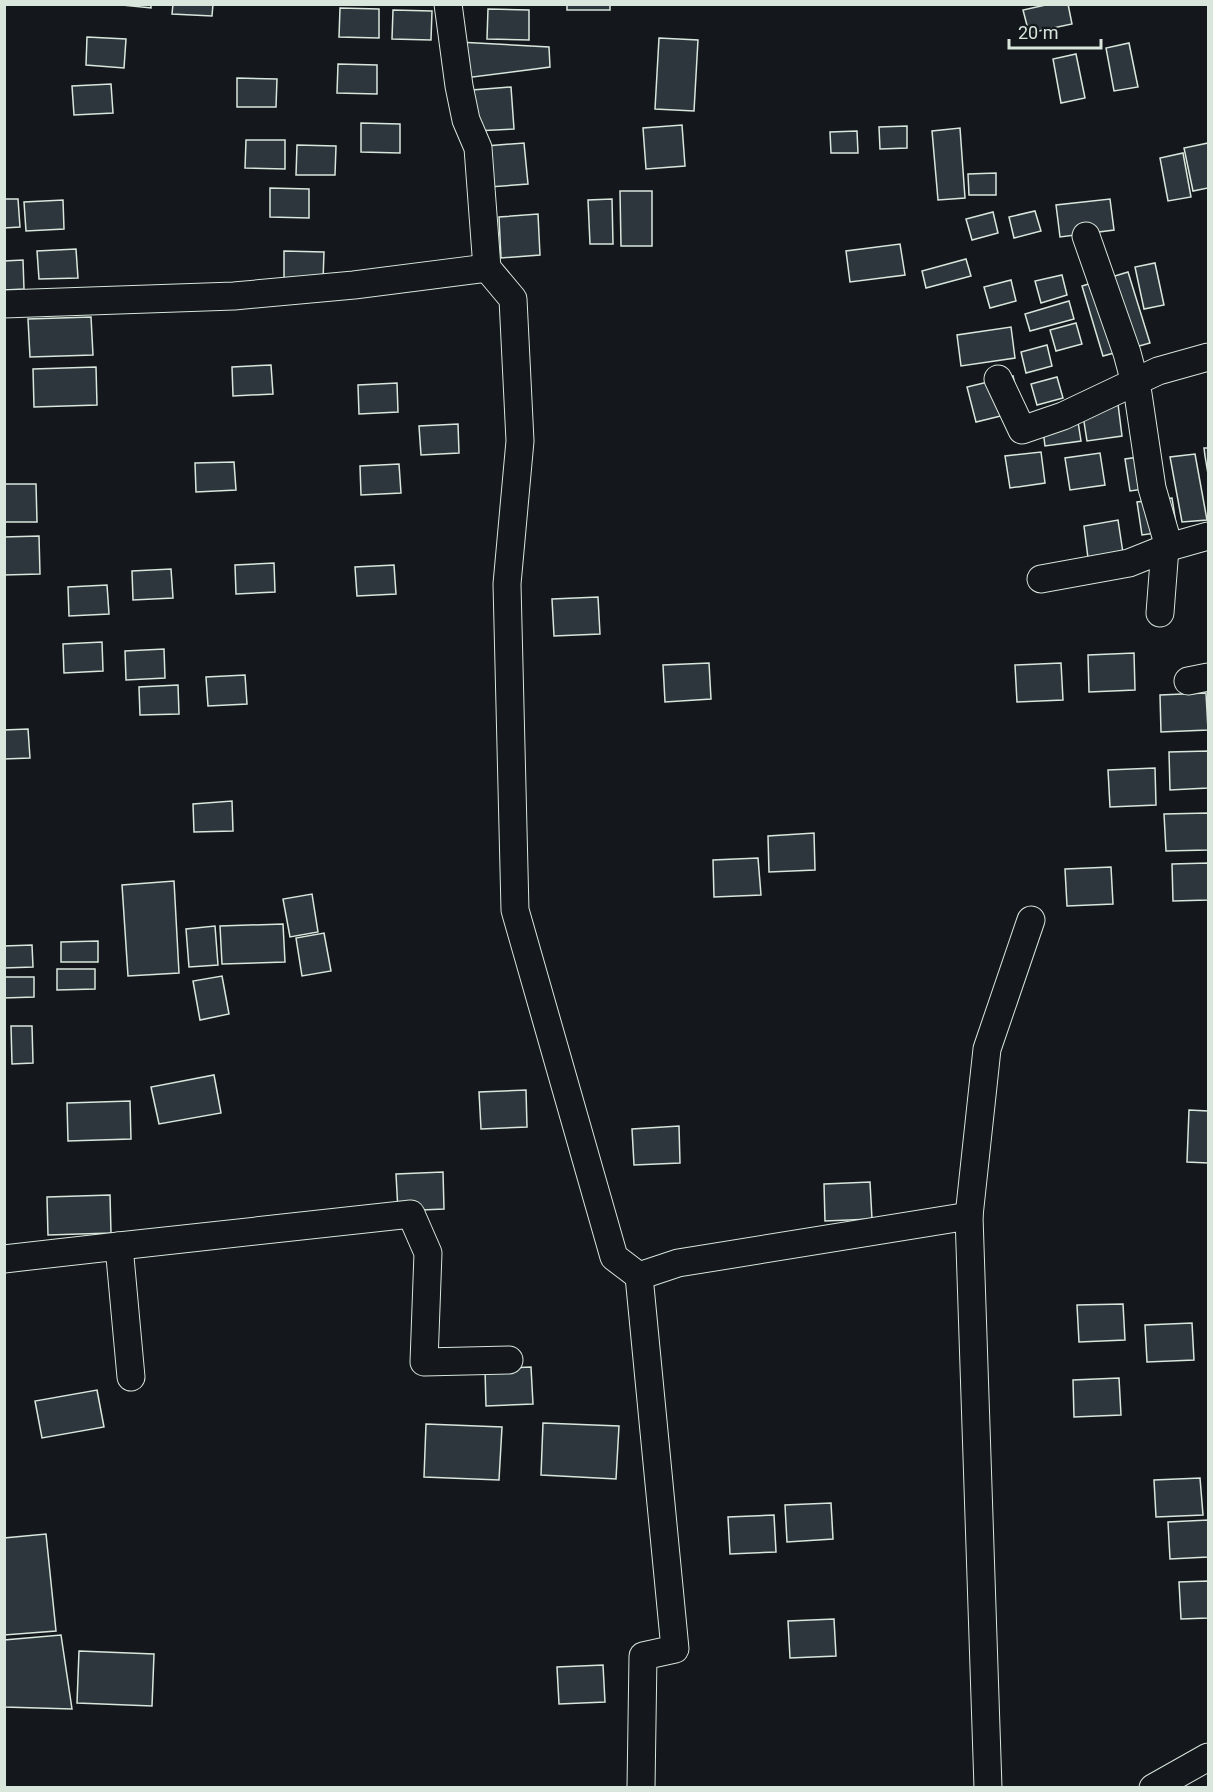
<svg xmlns="http://www.w3.org/2000/svg" width="1213" height="1792" font-family="Roboto,sans-serif">
	<rect width="100%" height="100%" fill="#14181c"/>
	<g fill="#2c363c" stroke="#d8e6dc" stroke-width="1.5">
		<path d="M112 4H151V8Z"/>
		<path d="M173 4H213L212 16 172 14Z"/>
		<rect x="567" y="4" width="43" height="6"/>
		<path d="M1050 4H1068L1072 24 1029 33 1023 10Z"/>
		<path d="M340 8 379 9V38L339 37Z"/>
		<path d="M488 9 529 10V40L487 39Z"/>
		<path d="M393 10 432 11 431 40 392 39Z"/>
		<path d="M87 37 126 39 124 68 86 65Z"/>
		<path d="M659 38 698 40 694 111 655 109Z"/>
		<path d="M458 42 549 47 550 67 465 78Z"/>
		<path d="M1129 43 1138 87 1114 91 1106 48Z"/>
		<path d="M1076 54 1085 98 1061 103 1053 59Z"/>
		<path d="M338 64 377 65V94L337 93Z"/>
		<path d="M237 78 277 79 276 107H237Z"/>
		<path d="M111 84 113 113 74 115 72 86Z"/>
		<path d="M511 87 514 129 475 131 472 90Z"/>
		<path d="M361 123 400 124V153L361 152Z"/>
		<path d="M682 125 685 166 646 169 643 128Z"/>
		<path d="M907 126V148L880 149 879 127Z"/>
		<path d="M960 128 965 198 938 200 932 131Z"/>
		<path d="M857 131 858 153H831L830 132Z"/>
		<path d="M246 140H285V169L245 168Z"/>
		<path d="M524 143 528 184 489 187 486 146Z"/>
		<path d="M1208 143V188L1193 191 1184 148Z"/>
		<path d="M297 145 336 146 335 175H296Z"/>
		<path d="M1183 153 1191 197 1168 201 1160 158Z"/>
		<path d="M996 173V195H969L968 174Z"/>
		<path d="M270 188 309 189V218L270 217Z"/>
		<path d="M620 191H652V246H621Z"/>
		<path d="M4 199H18L20 227 4 228Z"/>
		<path d="M612 199 613 244H590L588 200Z"/>
		<path d="M1110 199 1114 230 1060 237 1056 205Z"/>
		<path d="M63 200 64 229 26 231 24 202Z"/>
		<path d="M1035 211 1041 231 1014 238 1009 217Z"/>
		<path d="M993 212 998 233 972 240 966 219Z"/>
		<path d="M538 214 540 255 501 258 499 217Z"/>
		<path d="M900 244 905 275 850 282 846 251Z"/>
		<path d="M76 249 78 278 39 279 37 251Z"/>
		<path d="M284 251 324 252 323 281 284 280Z"/>
		<path d="M966 259 971 276 926 288 922 271Z"/>
		<path d="M23 260 24 289 4 290V261Z"/>
		<path d="M1155 263 1164 305 1144 309 1135 267Z"/>
		<path d="M1128 272 1150 343 1103 356 1082 286Z"/>
		<path d="M1062 275 1067 295 1041 303 1035 281Z"/>
		<path d="M1011 280 1016 301 990 308 984 287Z"/>
		<path d="M1069 301 1074 319 1030 331 1025 314Z"/>
		<path d="M91 317 93 355 30 357 28 319Z"/>
		<path d="M1076 323 1082 344 1056 351 1050 330Z"/>
		<path d="M1011 327 1015 358 961 366 957 335Z"/>
		<path d="M1047 345 1052 366 1026 373 1021 352Z"/>
		<path d="M271 365 273 394 233 396 232 367Z"/>
		<path d="M96 367 97 405 34 407 33 369Z"/>
		<path d="M1013 376 1021 411 976 422 967 387Z"/>
		<path d="M1057 377 1063 398 1037 405 1031 384Z"/>
		<path d="M397 383 398 412 359 414 358 385Z"/>
		<path d="M1118 404 1122 436 1087 441 1082 409Z"/>
		<path d="M1076 409 1081 441 1045 446 1041 414Z"/>
		<path d="M458 424 459 453 421 455 419 426Z"/>
		<path d="M1204 448H1208V474L1205 456Z"/>
		<path d="M1041 452 1045 483 1010 488 1005 456Z"/>
		<path d="M1100 453 1105 485 1070 490 1065 458Z"/>
		<path d="M1160 454 1165 486 1130 491 1125 459Z"/>
		<path d="M1195 454 1207 520 1182 522 1170 457Z"/>
		<path d="M234 462 236 490 196 492 195 463Z"/>
		<path d="M399 464 401 493 361 495 360 466Z"/>
		<path d="M4 484H36L37 522H4Z"/>
		<path d="M1172 498 1177 530 1142 535 1137 502Z"/>
		<path d="M1118 520 1123 553 1088 558 1084 526Z"/>
		<path d="M39 536 40 574 4 575V537Z"/>
		<path d="M274 563 275 592 236 594 235 565Z"/>
		<path d="M394 565 396 594 357 596 355 567Z"/>
		<path d="M171 569 173 598 133 600 132 571Z"/>
		<path d="M107 585 109 614 69 616 68 587Z"/>
		<path d="M598 597 600 634 554 636 552 599Z"/>
		<path d="M102 642 103 671 64 673 63 644Z"/>
		<path d="M164 649 165 678 126 680 125 651Z"/>
		<path d="M1134 653 1135 690 1089 692 1088 655Z"/>
		<path d="M709 663 711 699 665 702 663 665Z"/>
		<path d="M1061 663 1063 700 1017 702 1015 665Z"/>
		<path d="M245 675 247 704 208 706 206 677Z"/>
		<path d="M178 685 179 714 140 715 139 687Z"/>
		<path d="M1206 693 1208 730 1161 732 1160 695Z"/>
		<path d="M28 729 30 758 4 759V730Z"/>
		<path d="M1208 751V788L1170 790 1169 752Z"/>
		<path d="M1155 768 1156 805 1110 807 1108 770Z"/>
		<path d="M232 801 233 831 194 832 193 804Z"/>
		<path d="M1208 813V850L1166 851 1164 814Z"/>
		<path d="M814 833 815 870 769 872 768 836Z"/>
		<path d="M758 858 761 895 714 897 713 860Z"/>
		<path d="M1208 863V900L1173 901 1172 864Z"/>
		<path d="M1111 867 1113 904 1067 906 1065 869Z"/>
		<path d="M174 881 179 973 128 976 122 885Z"/>
		<path d="M312 894 318 932 290 937 283 899Z"/>
		<path d="M283 924 285 962 222 964 220 926Z"/>
		<path d="M215 926 218 965 189 967 186 929Z"/>
		<path d="M324 933 331 971 302 976 296 938Z"/>
		<path d="M98 941V962H61V942Z"/>
		<path d="M32 945 33 967 4 968V946Z"/>
		<path d="M57 969H95V989L57 990Z"/>
		<path d="M222 976 229 1014 200 1020 193 981Z"/>
		<path d="M4 977H34V997L4 998Z"/>
		<path d="M11 1026H32L33 1063 12 1064Z"/>
		<path d="M214 1075 221 1113 159 1124 151 1087Z"/>
		<path d="M526 1090 527 1127 481 1129 479 1092Z"/>
		<path d="M130 1101 131 1139 68 1141 67 1103Z"/>
		<path d="M1189 1110 1208 1111V1163L1187 1162Z"/>
		<path d="M679 1126 680 1163 634 1165 632 1129Z"/>
		<path d="M443 1172 444 1209 398 1211 396 1174Z"/>
		<path d="M870 1182 872 1219 825 1221 824 1184Z"/>
		<path d="M110 1195 111 1233 48 1235 47 1197Z"/>
		<path d="M1123 1304 1125 1340 1079 1342 1077 1305Z"/>
		<path d="M1192 1323 1194 1360 1147 1362 1145 1325Z"/>
		<path d="M531 1367 533 1404 486 1406 485 1369Z"/>
		<path d="M1119 1378 1121 1415 1074 1417 1073 1380Z"/>
		<path d="M97 1390 104 1427 42 1438 35 1401Z"/>
		<path d="M543 1423 619 1426 616 1479 541 1475Z"/>
		<path d="M426 1424 502 1427 499 1480 424 1477Z"/>
		<path d="M1200 1478 1203 1515 1156 1517 1154 1480Z"/>
		<path d="M831 1503 833 1539 787 1542 785 1505Z"/>
		<path d="M774 1515 776 1552 730 1554 728 1517Z"/>
		<path d="M1208 1520V1557L1170 1559 1168 1522Z"/>
		<path d="M46 1534 56 1631 4 1635V1538Z"/>
		<path d="M1208 1581V1618L1181 1619 1179 1582Z"/>
		<path d="M834 1619 836 1656 790 1658 788 1621Z"/>
		<path d="M61 1635 72 1709 4 1707V1640Z"/>
		<path d="M79 1651 154 1654 152 1706 77 1703Z"/>
		<path d="M603 1665 605 1702 559 1704 557 1667Z"/>
	</g>
	<g fill="none" stroke-linecap="round" stroke-linejoin="round">
		<g stroke="#d8e6dc" stroke-width="29">
			<g id="street">
				<path d="M448 4 459 86 466 120 478 148 487 268 513 299 520 441 507 584 515 910 614 1257 639 1276 678 1263 969 1216 988 1788"/>
				<path d="M1086 236 1127 353 1138 394 1152 488 1169 547 1165 548 1160 613"/>
				<path d="M4 304 234 296 354 285 487 268"/>
				<path d="M998 379 1022 430 1063 416 1158 371 1208 357"/>
				<path d="M1041 579 1129 563 1169 547 1208 536"/>
				<path d="M1188 681 1208 677"/>
				<path d="M969 1216 987 1049 1031 920"/>
				<path d="M119 1246 411 1214 428 1253 424 1362 509 1360"/>
				<path d="M4 1259 119 1246 131 1377"/>
				<path d="M639 1276 675 1649 643 1656 641 1788"/>
				<path d="M1153 1788 1208 1757"/>
			</g>
		</g>
		<use href="#street" stroke="#14181c" stroke-width="27"/>
	</g>
	<rect width="1213" height="1792" fill="none" stroke="#d8e6dc" stroke-width="12"/>
	<path d="M1009 39v9h92v-9" fill="none" stroke="#d8e6dc" stroke-width="3"/>
	<text x="1018" y="39" font-size="18" fill="#d8e6dc" stroke="#14181c" stroke-width="4.5" paint-order="stroke">20 m</text>
</svg>
